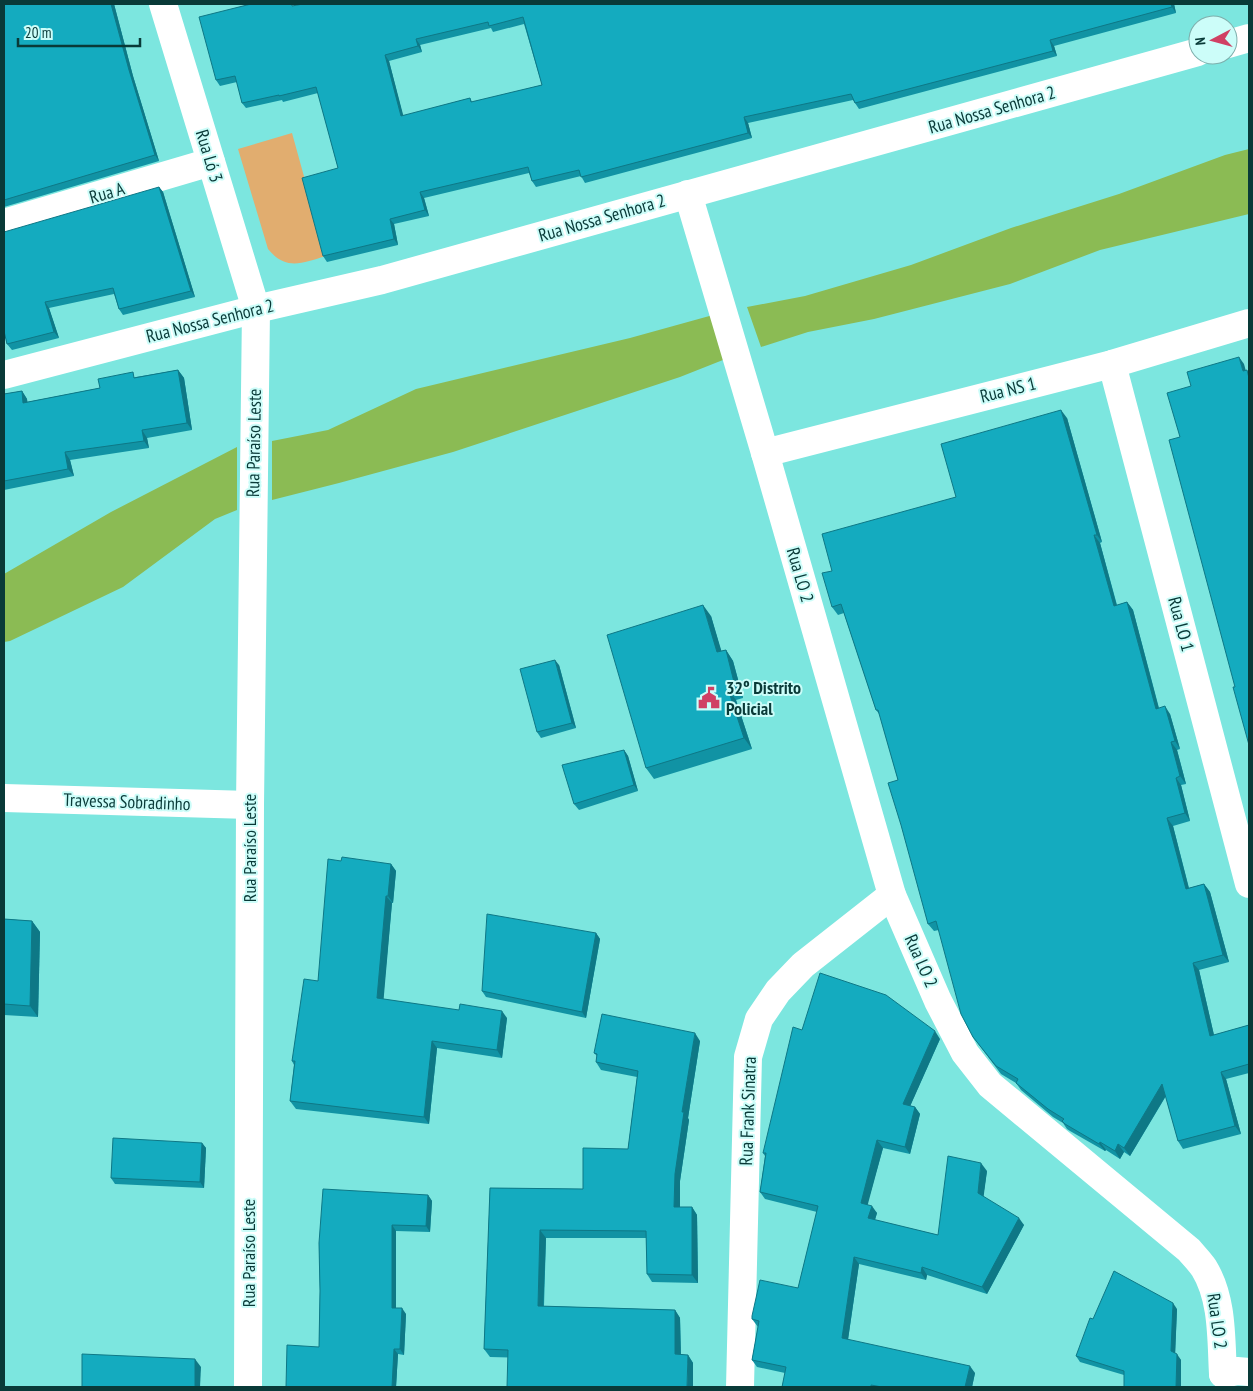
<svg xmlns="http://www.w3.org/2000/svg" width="1253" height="1391" font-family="'PT Sans Narrow',sans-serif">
	<rect width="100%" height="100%" fill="#7ce6df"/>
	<path fill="#e1ad6f" d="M292 133 326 256C302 263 286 271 268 249L238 149Z"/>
	<g fill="#8bbb54">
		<path d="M1249 149V214L1100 250 1010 284 874 319 808 332 761 347 747 307 805 296 911 265 1011 228 1119 194 1225 155Z"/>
		<path d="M713 315 728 358 680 377 453 452 339 483 272 500V441L328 430 416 389 630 338Z"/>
		<path d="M237 447V510L215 519 123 587 10 641 4 642V574L111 512Z"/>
	</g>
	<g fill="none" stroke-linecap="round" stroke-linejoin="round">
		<g stroke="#fff" stroke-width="28">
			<path d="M163 4 256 309 250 805 248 1387"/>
			<path d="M1228 44 1249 38"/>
			<path d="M688 194 765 453 892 895 938 1001 965 1053 990 1085 1189 1250C1194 1256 1200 1262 1204 1268 1223 1299 1221 1339 1223 1374"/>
			<path d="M4 223 211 162"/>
			<path d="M1112 364 1249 884"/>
			<path d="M4 375 256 309 382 280 1198 52"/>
			<path d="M765 453 1112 364 1249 323"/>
			<path d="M4 798 250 805"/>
			<path d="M1223 1374 1237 1371 1249 1372"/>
			<path d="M740 1387 748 1057 759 1019 778 991 803 965 892 895"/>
		</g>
	</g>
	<g fill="#1193a4" fill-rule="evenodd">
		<path d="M4 4H114L133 76 159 161 4 207Z"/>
		<path d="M1174 4 1176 13 1054 46 1057 56 859 109 853 100 748 123 752 138 585 183 581 176 536 187 532 181 529 173 424 198 429 216 394 224 398 245 327 262 323 256 338 168 318 93 283 102 282 100 246 108 242 103 237 82 220 86 216 80 295 6ZM524 24 542 85 472 102 470 98 403 116 389 61 422 52 420 45 491 28 493 32Z"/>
		<path d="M159 187 163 192 195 297 123 315 119 309 114 294 49 308 59 338 12 350 7 344 4 331Z"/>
		<path d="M178 370 184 378 192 430 147 438 149 448 70 460 74 476 4 490V394L22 391 27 399V402L100 388 136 377Z"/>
		<path d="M1067 418 1102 542 1100 543 1117 605 1127 602 1133 610 1159 708 1170 714 1180 749 1177 750 1186 784 1181 785 1190 821 1173 826 1189 888 1204 884 1210 892 1229 962 1199 970 1214 1035 1249 1025V1073L1226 1079 1241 1134 1183 1149 1178 1141 1166 1096 1130 1156 1124 1152 1120 1159 1106 1150 1105 1151 1070 1131 1067 1129 1063 1123 1053 1117 1021 1090 1016 1083 1001 1074 973 1037 939 930 934 931 928 924 898 780 880 715 876 710 844 613 838 615 832 607V571L956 497Z"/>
		<path d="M711 616 721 651 726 650 733 661 743 698 736 700 752 749 654 779 646 768Z"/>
		<path d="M559 665 576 728 541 738 537 732Z"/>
		<path d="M624 750 628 756 638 791 579 810 574 804Z"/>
		<path d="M341 861 391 864 396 871 393 903H392L383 999 507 1018 502 1058 437 1048 429 1124 296 1109 290 1101 294 1065 292 1061 318 981Z"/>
		<path d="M4 919 32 921 40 932 38 1017 4 1015Z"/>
		<path d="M596 933 600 939 586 1018 486 997 482 991Z"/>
		<path d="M940 1039 910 1106 915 1107 920 1114 910 1154 883 1148 867 1205 877 1213 875 1220 938 1235 987 1171 983 1197 1024 1225 987 1294 927 1275 926 1280 859 1264 848 1340 975 1373 972 1387H782L785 1373 757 1367 752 1360 758 1327 752 1319 798 1288 817 1212 765 1199 760 1192 765 1156 763 1153Z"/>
		<path d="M700 1041 688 1118 689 1120 680 1181V1207H692L697 1215 698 1283 652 1282 647 1274 646 1238H546L544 1306 675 1310 680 1318 681 1355H688L693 1363 490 1357 484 1349 490 1188 583 1189 628 1149 637 1077 601 1070 596 1062 597 1056 594 1053Z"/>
		<path d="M202 1143 206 1148 204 1188 115 1184 111 1178Z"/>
		<path d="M428 1195 432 1201 430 1232 396 1231V1308L406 1314 404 1355 398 1354 396 1387H286L319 1347 320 1291 319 1243Z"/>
		<path d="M1177 1309 1175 1354 1181 1360V1387H1124V1375L1080 1362 1076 1356 1093 1319Z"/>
	</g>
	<g fill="#0e7886">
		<path d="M111 4H114L133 76 159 161 155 155 129 70Z"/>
		<path d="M1171 4H1174L1176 13 1172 7Z"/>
		<path d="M416 39 420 45 422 52 418 46Z"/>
		<path d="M1050 40 1054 46 1057 56 1053 51Z"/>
		<path d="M385 55 389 61 405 122 401 116Z"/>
		<path d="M744 117 748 123 752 138 748 133Z"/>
		<path d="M159 187 163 192 195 297 191 291Z"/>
		<path d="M420 192 424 198 429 216 425 210Z"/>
		<path d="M390 219 394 224 398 245 394 239Z"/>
		<path d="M45 302 49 308 59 338 54 332Z"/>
		<path d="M1239 357 1244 364 1248 379 1243 371Z"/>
		<path d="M178 370 184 378 192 430 187 423Z"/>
		<path d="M22 391 27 399 29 410 23 403Z"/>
		<path d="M1061 410 1067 418 1102 542 1097 535Z"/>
		<path d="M142 430 147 438 149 448 144 441Z"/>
		<path d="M65 452 70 460 74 476 68 469Z"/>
		<path d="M1094 535 1100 543 1119 614 1114 606Z"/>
		<path d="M1127 602 1133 610 1161 717 1156 709Z"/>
		<path d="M703 605 711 616 725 663 717 652Z"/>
		<path d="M726 650 733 661 743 698 735 686Z"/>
		<path d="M555 660 559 665 576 728 572 723Z"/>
		<path d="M728 689 736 700 752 749 744 738Z"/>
		<path d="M1165 706 1170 714 1180 749 1175 741Z"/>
		<path d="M1171 742 1177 750 1186 784 1180 776Z"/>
		<path d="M624 750 628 756 638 791 634 785Z"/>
		<path d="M1176 778 1181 785 1190 821 1185 813Z"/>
		<path d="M1167 818 1173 826 1191 897 1186 889Z"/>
		<path d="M391 864 396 871 393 903 388 896Z"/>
		<path d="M1204 884 1210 892 1229 962 1223 955Z"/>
		<path d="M386 896 392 903 383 1006 377 998Z"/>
		<path d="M32 921 40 932 38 1017 30 1006Z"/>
		<path d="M596 933 600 939 586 1018 582 1012Z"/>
		<path d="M1193 963 1199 970 1216 1044 1210 1036Z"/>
		<path d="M502 1011 507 1018 502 1058 497 1050Z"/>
		<path d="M935 1031 940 1039 908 1111 903 1104Z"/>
		<path d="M695 1033 700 1041 688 1118 689 1120 680 1181V1215L674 1207 675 1174 682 1112Z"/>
		<path d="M432 1041 437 1048 429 1124 424 1117Z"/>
		<path d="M1221 1072 1226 1079 1241 1134 1235 1126Z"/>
		<path d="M1162 1084 1168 1092 1130 1156 1124 1148Z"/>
		<path d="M915 1107 920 1114 910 1154 905 1147Z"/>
		<path d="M877 1140 883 1148 866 1211 861 1203Z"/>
		<path d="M1100 1142 1106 1150 1105 1151 1099 1144Z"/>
		<path d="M202 1143 206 1148 204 1188 200 1182Z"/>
		<path d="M1118 1144 1124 1152 1120 1159 1115 1151Z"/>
		<path d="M981 1163 987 1171 983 1201 978 1193Z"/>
		<path d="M428 1195 432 1201 430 1232 426 1226Z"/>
		<path d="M872 1206 877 1213 873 1226 868 1218Z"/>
		<path d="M692 1207 697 1215 698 1283 692 1275Z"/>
		<path d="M1019 1218 1024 1225 987 1294 982 1287Z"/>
		<path d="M392 1225 396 1231V1313L392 1308Z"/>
		<path d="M540 1230 546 1238 543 1314 538 1306Z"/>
		<path d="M854 1257 859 1264 847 1346 842 1338Z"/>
		<path d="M922 1267 927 1275 926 1280 921 1273Z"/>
		<path d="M1173 1303 1177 1309 1175 1357 1171 1351Z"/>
		<path d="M402 1308 406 1314 404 1355 400 1349Z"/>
		<path d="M675 1310 680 1318 681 1362 675 1354Z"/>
		<path d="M394 1349 398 1354 396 1387H392Z"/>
		<path d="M1177 1354 1181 1360V1387H1176Z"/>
		<path d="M688 1355 693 1363V1387H687Z"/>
		<path d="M195 1359 201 1367 200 1387H195Z"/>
		<path d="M970 1366 975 1373 972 1387H965Z"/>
	</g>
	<g fill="#14abbf" stroke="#0e7886" fill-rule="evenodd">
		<path d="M4 4H111L129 70 155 155 4 200Z"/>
		<path d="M251 4H292V6L303 4H1171L1172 7 1050 40 1053 51 855 103 851 94 744 117 748 133 581 177 579 170 532 181 528 167 420 192 425 210 390 219 394 239 323 256 302 178 338 168 316 87 279 96V95L242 103 235 76 216 80 199 17ZM523 17 542 85 471 102 470 98 401 116 385 55 418 46 416 39 488 22 489 26Z"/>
		<path d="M159 187 191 291 119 309 113 288 45 302 54 332 7 344 4 331V232Z"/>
		<path d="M1239 357 1243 371 1247 370 1249 378V745L1233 687H1235L1169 440 1180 437 1167 393 1191 386 1187 372Z"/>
		<path d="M178 370 187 423 142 430 144 441 65 452 68 469 4 481V394L22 391 23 403 100 388 98 379 133 372 134 378Z"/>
		<path d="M1061 410 1097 535H1094L1114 606 1127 602 1156 709 1165 706 1175 741 1171 742 1180 776 1176 778 1185 813 1167 818 1186 889 1204 884 1223 955 1193 963 1210 1036 1249 1025V1064L1221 1072 1235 1126 1178 1141 1162 1084 1124 1148 1118 1144 1115 1151 1100 1142 1099 1144 1065 1124 1062 1121 1064 1119 1048 1109 1016 1083 1018 1079 996 1066 973 1037 961 1014 936 921 928 924 901 825 888 783 898 780 878 710H876L841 604 832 607 822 573 832 571 822 534 956 497 941 444Z"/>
		<path d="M703 605 717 652 726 650 735 686 728 689 744 738 646 768 607 635Z"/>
		<path d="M555 660 572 723 537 732 520 669Z"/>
		<path d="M624 750 634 785 574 804 562 765Z"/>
		<path d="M342 857 391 864 388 896H386L377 998 459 1010 460 1004 502 1011 497 1050 432 1041 424 1117 290 1101 295 1061H292L304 979 318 981 328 859 341 861Z"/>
		<path d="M487 914 596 933 582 1012 482 991Z"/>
		<path d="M4 919 32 921 30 1006 4 1004Z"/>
		<path d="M820 973 886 995 935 1031 903 1104 915 1107 905 1147 877 1140 861 1203 872 1206 868 1218 938 1235 948 1156 981 1163 978 1193 1019 1218 982 1287 922 1267 921 1273 854 1257 842 1338 970 1366 965 1387H882L871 1385V1387H782L786 1367 752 1360 759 1321 752 1319V1316L760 1280 798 1288 818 1206 760 1192 766 1153H763L793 1027 802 1030Z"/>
		<path d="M602 1014 695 1033 682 1112H684L675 1174 674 1207H692V1275L647 1274 646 1231 540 1230 538 1306 675 1310V1354L688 1355 687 1387H507L508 1350 484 1349 490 1188 583 1189V1148L628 1149 638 1071 596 1062 597 1054 594 1053Z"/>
		<path d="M113 1138 202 1143 200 1182 111 1178Z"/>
		<path d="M323 1189 428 1195 426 1226 392 1225V1308H402L400 1349H394L392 1387H286L287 1345 319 1347 320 1291 319 1243Z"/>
		<path d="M1114 1271 1173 1303 1171 1351 1177 1354 1176 1387H1124V1371L1076 1356 1090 1318 1093 1319Z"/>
		<path d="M82 1354 195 1359V1387H82Z"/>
	</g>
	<defs>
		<g id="civic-bare" transform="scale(1.725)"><path d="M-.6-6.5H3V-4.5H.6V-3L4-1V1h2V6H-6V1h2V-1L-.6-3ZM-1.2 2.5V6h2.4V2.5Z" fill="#d04064" stroke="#ccfdf9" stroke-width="2.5" paint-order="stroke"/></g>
	</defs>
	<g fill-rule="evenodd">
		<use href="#civic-bare" x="709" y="698"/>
	</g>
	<g text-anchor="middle" stroke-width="4" stroke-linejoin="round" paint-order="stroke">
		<g font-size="18" fill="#093a38" stroke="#ccfdf9">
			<text transform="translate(992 110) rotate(-16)" y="6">Rua Nossa Senhora 2</text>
			<text transform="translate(209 156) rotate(73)" y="6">Rua Ló 3</text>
			<text transform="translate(107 193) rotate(-16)" y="6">Rua A</text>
			<text transform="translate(602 218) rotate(-16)" y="6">Rua Nossa Senhora 2</text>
			<text transform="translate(210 321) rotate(-14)" y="6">Rua Nossa Senhora 2</text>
			<text transform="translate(1008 390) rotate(-14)" y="6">Rua NS 1</text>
			<text transform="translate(254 443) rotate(-89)" y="6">Rua Paraíso Leste</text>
			<text transform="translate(800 575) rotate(74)" y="6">Rua LO 2</text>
			<text transform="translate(1181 624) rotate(75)" y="6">Rua LO 1</text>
			<text transform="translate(127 802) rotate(2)" y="6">Travessa Sobradinho</text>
			<text transform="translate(250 848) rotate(-90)" y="6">Rua Paraíso Leste</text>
			<text transform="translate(921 961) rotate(66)" y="6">Rua LO 2</text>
			<text transform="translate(748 1111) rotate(-88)" y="6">Rua Frank Sinatra</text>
			<text transform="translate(249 1253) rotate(-90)" y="6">Rua Paraíso Leste</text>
			<text transform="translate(1217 1321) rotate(82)" y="6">Rua LO 2</text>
		</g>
		<g font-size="18" font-weight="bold" fill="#093a38" stroke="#ccfdf9" text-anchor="start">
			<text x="726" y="694">32º Distrito<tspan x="726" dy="21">Policial</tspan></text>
		</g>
	</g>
	<rect width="1253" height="1391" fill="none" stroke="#093a38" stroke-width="10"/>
	<g transform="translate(1213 40) rotate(264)"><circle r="24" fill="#ccfdf9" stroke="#7eafac"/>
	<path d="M0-4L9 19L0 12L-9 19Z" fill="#d04064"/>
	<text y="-8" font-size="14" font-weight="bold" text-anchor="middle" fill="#093a38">N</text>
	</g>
	<path d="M18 38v8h122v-8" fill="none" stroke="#093a38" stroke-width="2.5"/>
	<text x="25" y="38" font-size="15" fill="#093a38" stroke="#ccfdf9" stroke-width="4" paint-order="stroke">20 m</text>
</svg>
